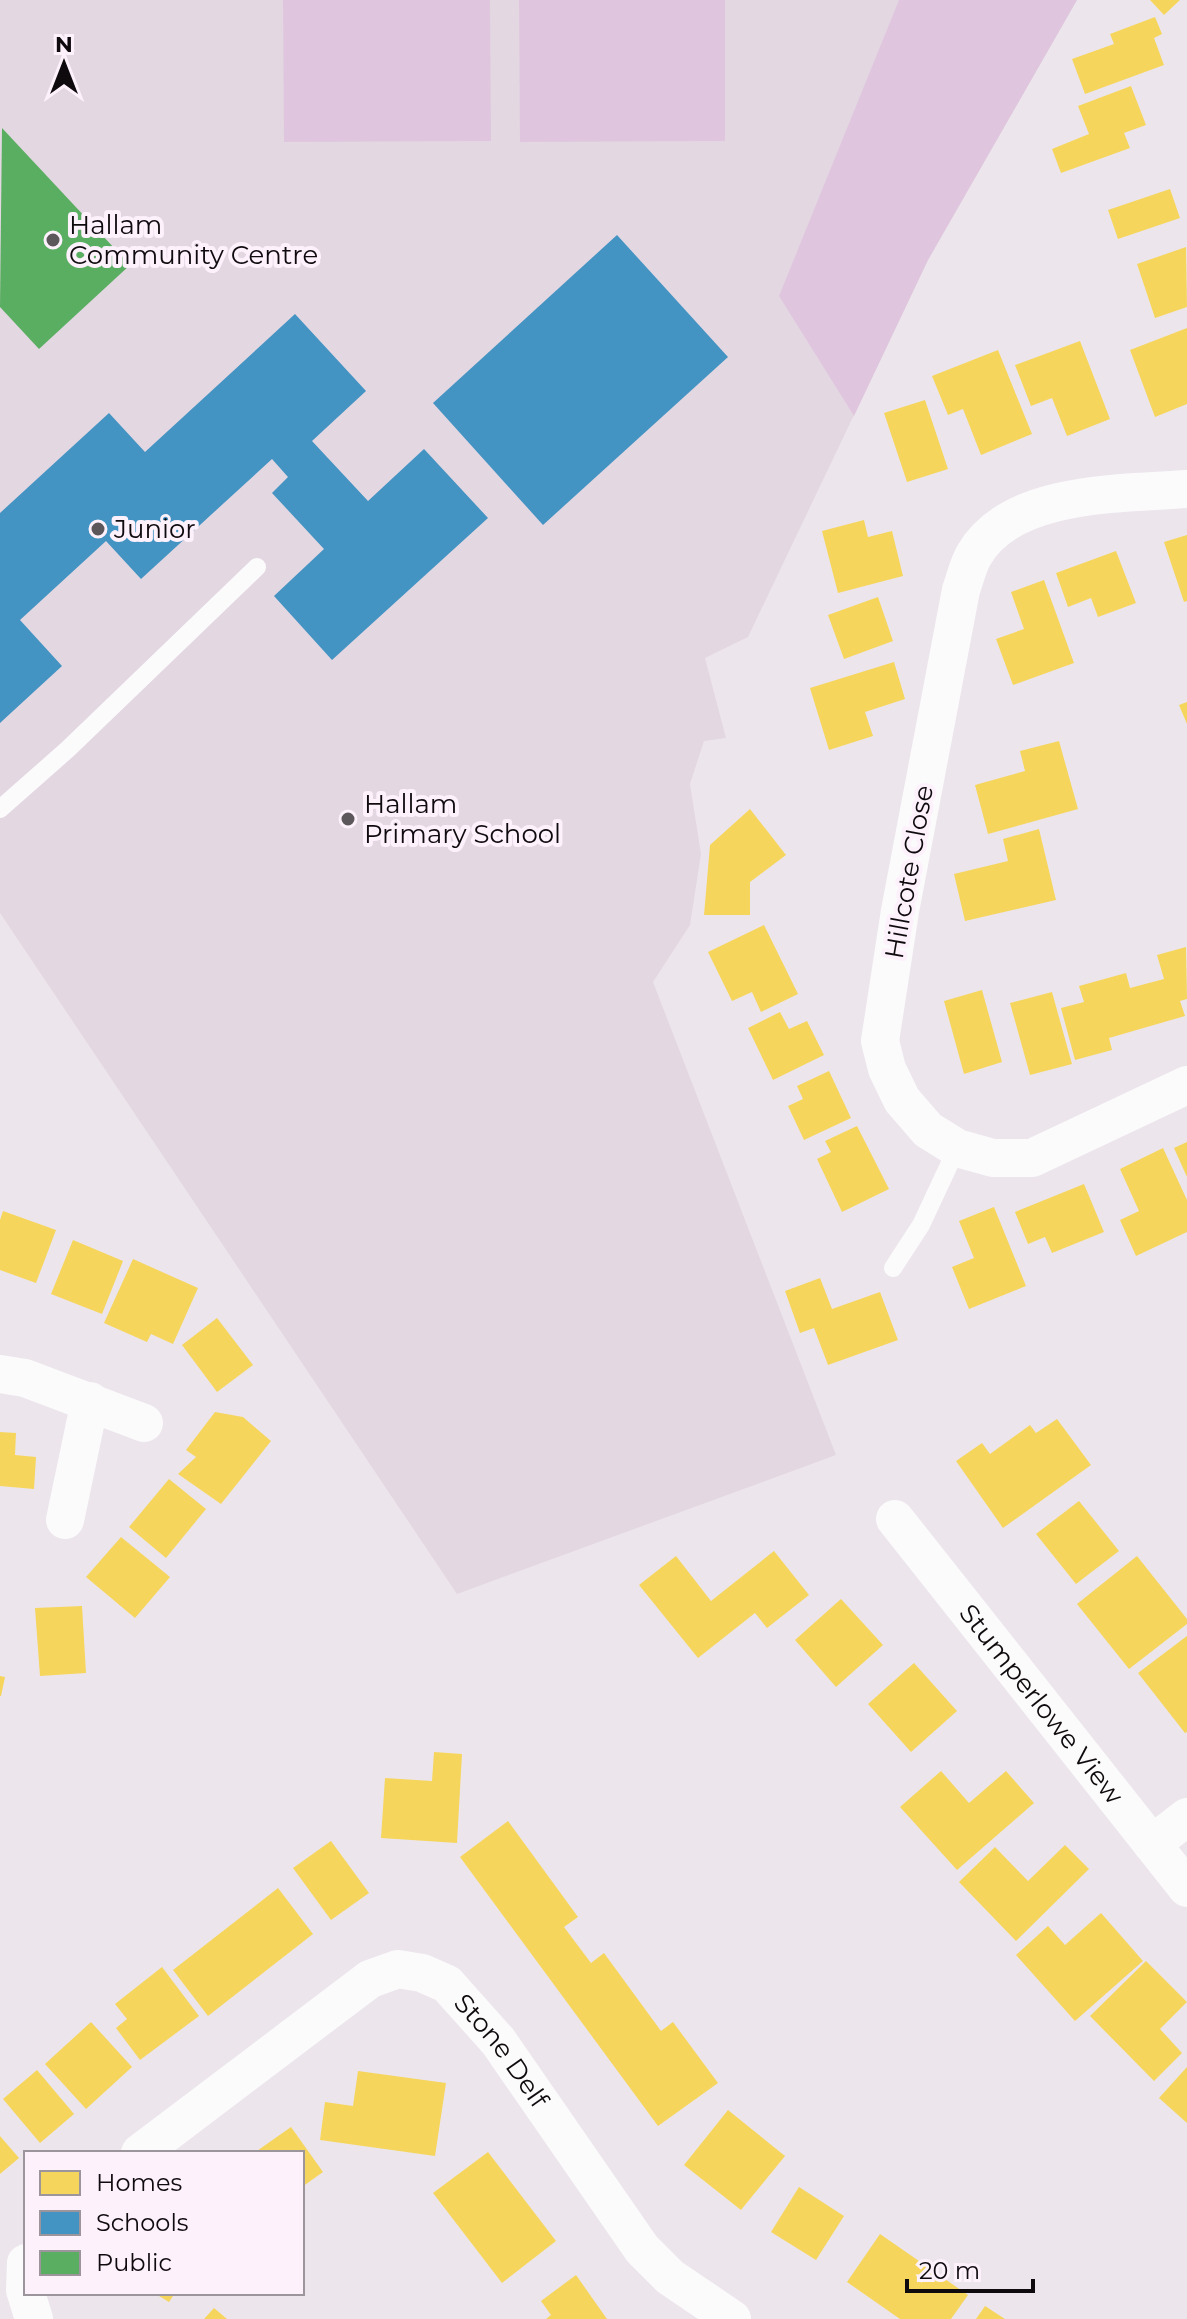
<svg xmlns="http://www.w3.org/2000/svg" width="1187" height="2319" font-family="Montserrat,sans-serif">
	<rect width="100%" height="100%" fill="#ece6ec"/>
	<path fill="#e3d7e2" d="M0 0H1077L928 260 748 637 705 658 726 738 704 741 690 784 701 854 690 925 653 982 836 1455 457 1594 0 913Z"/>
	<g fill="#dfc6de">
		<path d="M283 0H490L491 141 284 142Z"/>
		<path d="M519 0H725V141L520 142Z"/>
		<path d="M899 0H1077L928 260 854 416 779 296Z"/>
	</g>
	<g fill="#f6d55c">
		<path d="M1150 0H1180L1164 15Z"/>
		<path d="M1155 17 1162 34 1154 38 1164 65 1085 94 1072 59 1114 44 1110 34Z"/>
		<path d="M1131 86 1146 125 1124 133 1130 148 1061 173 1052 149 1089 134 1078 106Z"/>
		<path d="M1170 189 1180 218 1118 239 1108 210Z"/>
		<path d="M1186 247 1187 307 1155 318 1137 264Z"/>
		<path d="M1187 328V404L1155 417 1130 350Z"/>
		<path d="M1080 341 1110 419 1067 436 1052 398 1031 406 1015 365Z"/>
		<path d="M998 350 1032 434 981 455 963 409 948 415 932 376Z"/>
		<path d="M925 400 948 469 907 482 884 413Z"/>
		<path d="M864 520 868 537 892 531 903 576 838 593 822 531Z"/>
		<path d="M1187 535V601L1184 602 1164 542Z"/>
		<path d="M1116 551 1136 603 1098 617 1091 598 1068 607 1056 573Z"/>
		<path d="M1044 580 1074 663 1013 685 996 639 1024 629 1011 592Z"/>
		<path d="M878 597 893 641 844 659 828 615Z"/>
		<path d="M894 662 905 699 865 712 873 736 829 750 810 688Z"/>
		<path d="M1187 702V724L1179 705Z"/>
		<path d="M1059 741 1078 809 988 834 975 785 1025 771 1020 751Z"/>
		<path d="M750 809 786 855 750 882V915H704L710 845Z"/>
		<path d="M1039 829 1056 900 965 921 954 874 1008 861 1003 839Z"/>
		<path d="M764 925 798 994 761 1012 752 992 732 1001 708 952Z"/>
		<path d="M1186 947 1187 999 1180 1001 1185 1016 1109 1038 1112 1050 1075 1060 1061 1008 1084 1002 1079 986 1126 973 1130 988 1164 979 1157 955Z"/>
		<path d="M982 990 1002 1062 964 1074 944 1001Z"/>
		<path d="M1052 992 1072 1064 1030 1075 1010 1003Z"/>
		<path d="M780 1012 789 1029 807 1021 824 1055 773 1080 748 1028Z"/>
		<path d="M829 1071 851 1118 804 1140 788 1106 803 1099 797 1086Z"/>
		<path d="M857 1126 889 1189 842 1212 817 1159 831 1152 825 1141Z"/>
		<path d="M1187 1142V1177L1174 1148Z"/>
		<path d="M1163 1148 1187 1200V1232L1136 1256 1120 1220 1139 1211 1120 1169Z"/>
		<path d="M1084 1184 1104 1232 1052 1253 1045 1237 1028 1244 1015 1212Z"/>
		<path d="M994 1207 1026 1286 969 1309 952 1267 974 1258 959 1221Z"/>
		<path d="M3 1211 56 1230 36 1283 0 1270V1220Z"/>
		<path d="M73 1240 123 1261 102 1314 51 1294Z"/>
		<path d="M133 1259 198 1288 173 1344 151 1334 147 1342 104 1323Z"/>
		<path d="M820 1278 832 1309 880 1292 898 1340 828 1365 814 1328 800 1333 785 1291Z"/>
		<path d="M217 1318 253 1365 217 1392 182 1345Z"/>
		<path d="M215 1412 243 1417 271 1441 221 1504 178 1474 196 1457 186 1450Z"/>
		<path d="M1057 1419 1091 1465 1003 1528 956 1461 982 1443 990 1454 1030 1425 1036 1433Z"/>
		<path d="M0 1432 16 1433 15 1455 36 1457 34 1489 0 1486Z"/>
		<path d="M169 1479 206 1509 166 1558 129 1527Z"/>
		<path d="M1079 1501 1119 1551 1076 1584 1036 1534Z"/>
		<path d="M121 1537 170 1577 135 1618 86 1577Z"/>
		<path d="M774 1551 809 1595 767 1628 755 1613 698 1658 639 1585 676 1556 711 1601Z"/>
		<path d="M1137 1556 1187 1619V1624L1129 1669 1077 1604Z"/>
		<path d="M841 1599 883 1645 836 1687 795 1640Z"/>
		<path d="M82 1606 86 1673 40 1676 35 1608Z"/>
		<path d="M1187 1636V1732L1185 1733 1138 1673Z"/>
		<path d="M914 1663 957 1711 911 1752 868 1704Z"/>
		<path d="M0 1676 5 1677 1 1696H0Z"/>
		<path d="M434 1752 462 1754 457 1843 381 1838 385 1778 432 1781Z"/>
		<path d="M941 1771 969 1803 1006 1771 1034 1803 957 1870 900 1807Z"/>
		<path d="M508 1821 578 1917 564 1927 591 1963 604 1953 661 2031 673 2022 718 2083 658 2126 460 1857Z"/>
		<path d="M331 1841 369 1893 331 1920 293 1868Z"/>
		<path d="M1065 1845 1089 1869 1016 1941 959 1882 995 1847 1028 1881Z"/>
		<path d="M278 1888 313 1934 208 2016 173 1970Z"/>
		<path d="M1101 1913 1143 1961 1075 2021 1016 1955 1048 1926 1065 1945Z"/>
		<path d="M1146 1961 1187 2002 1160 2029 1182 2053 1154 2081 1090 2016Z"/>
		<path d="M162 1967 199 2016 140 2060 116 2028 127 2019 115 2004Z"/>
		<path d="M91 2022 132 2067 86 2109 45 2064Z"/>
		<path d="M1187 2067V2123L1159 2098Z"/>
		<path d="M37 2070 74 2114 40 2143 3 2099Z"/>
		<path d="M358 2071 446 2083 435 2156 320 2140 325 2102 353 2106Z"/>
		<path d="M728 2110 785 2156 741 2210 684 2165Z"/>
		<path d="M291 2127 323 2172 302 2187V2153H254Z"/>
		<path d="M0 2136 19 2158 0 2174Z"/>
		<path d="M488 2152 556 2241 502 2283 433 2193Z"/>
		<path d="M799 2187 844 2216 816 2260 771 2232Z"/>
		<path d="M880 2234 968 2295 951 2319H900L847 2282Z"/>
		<path d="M576 2275 607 2319H546L551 2315 541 2301Z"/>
		<path d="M154 2293H175L169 2302Z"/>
		<path d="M985 2306 1005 2319H976Z"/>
		<path d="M214 2308 227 2319H204Z"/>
	</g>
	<g fill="#4393c3">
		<path d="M617 235 728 357 543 525 433 403Z"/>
		<path d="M295 314 366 391 312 441 368 501 424 449 488 518 332 660 274 596 324 549 272 493 288 477 272 459 141 579 106 541 20 620 62 666 0 723V513L109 413 145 452Z"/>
	</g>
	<path fill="#5aae61" d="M2 128 130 265 39 349 0 307Z"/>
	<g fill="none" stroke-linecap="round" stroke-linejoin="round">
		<g stroke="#fcfbfc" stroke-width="18">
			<path d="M0 809 68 749 257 567"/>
			<path d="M893 1268 921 1225 957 1148"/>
		</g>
		<g stroke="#fcfbfc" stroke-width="38">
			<path d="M1187 489C1122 494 1011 490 974 555 968 565 965 579 961 590L900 911 880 1041 887 1069 902 1100 928 1130 957 1148 993 1158H1032L1187 1085"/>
			<path d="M0 1374 25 1378 144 1423"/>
			<path id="s1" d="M895 1519 1187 1888"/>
			<path d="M65 1520 90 1401"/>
			<path d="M1152 1844 1187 1817"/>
			<path id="s2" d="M140 2153 370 1979 398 1969 422 1973 447 1984 498 2041 642 2249 670 2277 732 2319"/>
			<path d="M26 2263 25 2290 34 2319"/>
		</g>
	</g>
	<g fill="#5c575b" stroke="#fdf1fc" stroke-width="3">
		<circle cx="53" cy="240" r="8"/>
		<circle cx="98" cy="529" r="8"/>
		<circle cx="348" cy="819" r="8"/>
	</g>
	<g text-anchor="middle" stroke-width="8" stroke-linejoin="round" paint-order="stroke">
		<g font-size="26" fill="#0e0a0d" stroke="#fdf1fc" text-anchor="start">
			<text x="69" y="234">Hallam<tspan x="69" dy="30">Community Centre</tspan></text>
			<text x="114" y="538">Junior</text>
			<text x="364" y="813">Hallam<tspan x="364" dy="30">Primary School</tspan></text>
		</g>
		<g font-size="26" fill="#0e0a0d" stroke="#fdf1fc">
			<text transform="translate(909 872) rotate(-80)" y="9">Hillcote Close</text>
			<text dy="9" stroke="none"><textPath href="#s1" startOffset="236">Stumperlowe View</textPath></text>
			<text dy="9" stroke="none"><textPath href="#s2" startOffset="456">Stone Delf</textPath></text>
		</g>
	</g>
	<rect x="24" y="2151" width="280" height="144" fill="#fdf1fc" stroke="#9d959c" stroke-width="2"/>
	<rect x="40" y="2171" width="40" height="24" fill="#f6d55c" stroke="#9d959c" stroke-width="2"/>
	<text x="96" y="2191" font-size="24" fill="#0e0a0d">Homes</text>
	<rect x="40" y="2211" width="40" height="24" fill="#4393c3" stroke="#9d959c" stroke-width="2"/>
	<text x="96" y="2231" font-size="24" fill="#0e0a0d">Schools</text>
	<rect x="40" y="2251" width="40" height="24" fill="#5aae61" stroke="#9d959c" stroke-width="2"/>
	<text x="96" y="2271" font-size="24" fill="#0e0a0d">Public</text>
	<g transform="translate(64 64)" stroke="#fdf1fc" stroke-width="6" paint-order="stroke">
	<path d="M0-6L14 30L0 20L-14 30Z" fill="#0e0a0d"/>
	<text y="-12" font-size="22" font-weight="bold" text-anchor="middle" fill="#0e0a0d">N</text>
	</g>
	<path d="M907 2279v12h126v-12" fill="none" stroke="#0e0a0d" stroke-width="4"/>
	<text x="919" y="2279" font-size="24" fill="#0e0a0d" stroke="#fdf1fc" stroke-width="6" paint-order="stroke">20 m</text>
</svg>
